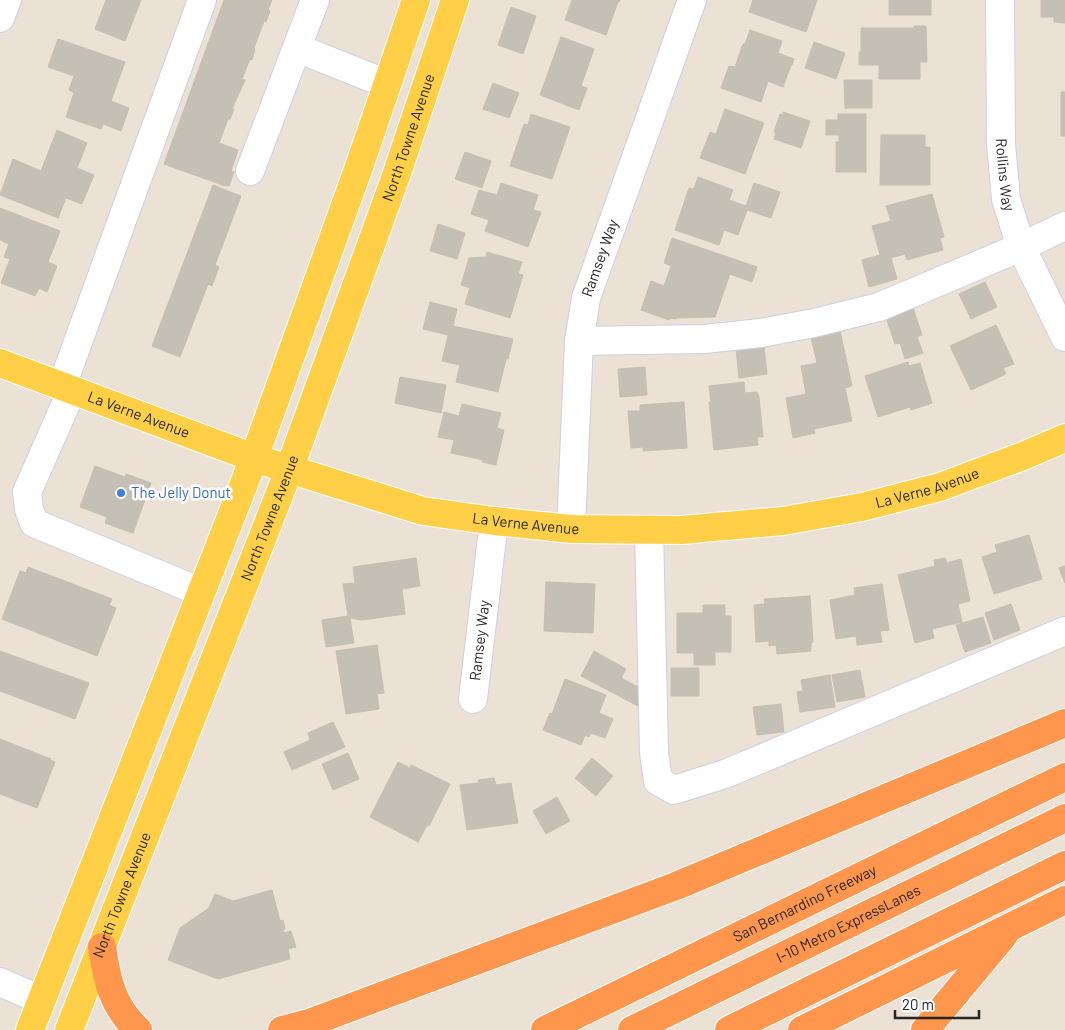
<svg xmlns="http://www.w3.org/2000/svg" width="1065" height="1030" font-family="Barlow,sans-serif">
  <style>
    .building { fill: #c5c0b5; stroke: #c6beb0 }
    .lines { fill: none; stroke-linecap: round; stroke-linejoin: round }
    .minor-casing { stroke: #cbd0e2; stroke-width: 30 }
    .major-casing { stroke: #fff; stroke-width: 30 }
    .highway-casing { stroke: #fff; stroke-width: 30 }
    .minor { stroke: #fff; stroke-width: 28 }
    .major { stroke: #ffd047; stroke-width: 28 }
    .highway { stroke: #ff964d; stroke-width: 28 }
    .shop-dot { fill: #3f7fe0; stroke: #fff; stroke-width: 2 }
    .labels { text-anchor: middle; stroke-width: 5; stroke-linejoin: round; paint-order: stroke }
    .street-label { font-size: 15px; fill: #262626; stroke: #fff }
    .shop-label { font-size: 15px; fill: #366cbe; stroke: #fff; text-anchor: start }
  </style>
  <rect width="100%" height="100%" fill="#ebe1d5"/>
  <path class="building" d="M106,0H141L125,41L95,29Z
    M224,0H272L268,10L270,11L266,22L264,21L254,48L255,49L252,60L250,59L242,79L245,80L232,109H234L230,119H228L219,143L238,150L231,171L234,172L229,186L225,185V186L164,164Z
    M572,0H620L619,2H618L606,35L565,20Z
    M753,0H817L806,32L749,12Z
    M889,0H931V15H889Z
    M1041,0H1065V23L1054,22V17H1041Z
    M511,7L536,16L523,54L498,45Z
    M914,26H926L927,62H920V79H879V65H859V52H861V28H914Z
    M750,30L782,41L778,53L794,59L792,65H791L783,87L768,81L761,102L721,88L729,66L735,67L743,44H745Z
    M561,37L594,49L581,86L587,88L579,110L540,95Z
    M58,39L125,62L111,101L129,108L121,131L103,124L101,129L66,117L74,93L69,90L74,76L48,67Z
    M814,42L845,53L836,79L805,68Z
    M844,80H872V108H845Z
    M493,83L519,93L509,118L483,109Z
    M1061,92H1065V136H1061Z
    M725,109L764,123L745,174L700,158L710,132L716,134Z
    M783,112L810,121L801,148L774,139L776,132H774L780,114L783,115Z
    M531,114L570,127L552,179L510,166L524,124L528,125Z
    M838,114H866V172H836V142H839V135H826V120H838Z
    M57,130L87,143L77,168L94,175L82,204L66,198L58,218L0,195L13,159L41,171Z
    M881,135H925V147H930V185H880Z
    M465,152L491,161L482,188L455,179Z
    M698,177L733,190L729,200L746,206L754,183L780,192L771,218L747,210L738,235L724,230L719,245L675,230L689,188L694,189Z
    M501,183L538,195L533,210L541,212L528,247L485,231L489,220L471,214L479,190L497,195Z
    M213,185L241,196L215,265L219,267L212,286L208,284L180,357L152,346Z
    M932,194L944,237L940,238L943,250L907,260L905,254L891,258L897,279L869,287L862,260L880,255L872,226L891,221L886,206Z
    M0,208L60,231L48,262L57,266L47,292L39,288L35,296L1,283L10,259L4,257L9,244L0,240Z
    M438,224L465,233L457,259L430,251Z
    M672,238L757,267L752,282L730,274L715,317L676,318V319L671,318L669,320L641,310L651,281L664,286L671,266L664,263Z
    M487,252L522,262L518,274L523,275L510,318L465,304L470,288L461,285L469,258L486,257Z
    M985,282L997,307L971,319L959,294Z
    M430,302L457,309L453,326L513,339L508,359H506L498,392L456,382L460,365L442,361L448,335L423,329Z
    M913,308L922,335L917,337L923,353L905,359L900,343L895,344L886,317Z
    M996,325L1014,364L1003,368L1006,374L971,390L950,346Z
    M840,331L852,386L845,388L852,421L814,429L815,433L793,438L786,398L806,394L801,366L817,363L811,337Z
    M764,346L767,374L739,378L736,349Z
    M908,362L909,366L920,363L932,403L911,410L910,407L878,417L865,376Z
    M645,367L647,395L620,397L618,369Z
    M400,377L446,385L441,413L395,403Z
    M744,382L745,393L757,392L759,397L763,437H757L758,445L714,450L709,402H711L709,386Z
    M684,402L687,448L643,451V447L631,448L628,411H640V405Z
    M462,404L501,413L497,428L504,430L496,465L482,462L483,460L451,453L454,440L438,437L444,412L459,416Z
    M95,466L125,477L126,474L151,483L133,533L105,523L107,517L80,507Z
    M1029,535L1042,579L994,594L982,557L997,552L995,545Z
    M416,558L420,586L402,589L405,614L362,620L350,618L354,643L326,647L322,620L348,616L343,584L355,583L353,567Z
    M945,558L947,563L961,559L970,601L958,604L962,622L932,629L934,638L915,643L898,575L935,566L934,560Z
    M1065,566V583L1059,568Z
    M28,567L112,599L109,605L116,608L97,656L2,619L20,571L26,573Z
    M546,582L595,584L593,633L544,631Z
    M882,584L889,630L880,631L882,642L857,645L856,636L836,639L830,600L855,595L854,588Z
    M810,596L813,642H811V651L777,654L776,645L769,646V641L756,642L754,605L765,604L764,599Z
    M1011,604L1020,630L994,640L985,613Z
    M703,605H725V616H731V652H715V665H694V653H677V613H703Z
    M983,617L991,643L965,652L956,625Z
    M377,645L384,693L377,694L379,709L346,714L336,651Z
    M0,651L89,683L75,719L0,691Z
    M594,651L626,669L621,678L638,687V706L581,676Z
    M671,668H699V696H671Z
    M860,670L865,697L837,702L832,675Z
    M830,675L835,707L800,712L797,692L803,691L801,680Z
    M565,679L606,695L599,713L613,719L605,738L591,733L589,737L585,735L581,745L543,730L550,713L552,714Z
    M781,704L784,732L757,735L753,707Z
    M333,722L345,747L292,770L284,752L310,740L308,733Z
    M0,739L51,759L50,760L55,762L37,808L0,794Z
    M348,753L359,779L333,790L322,764Z
    M592,758L613,776L596,796L575,778Z
    M398,762L410,768L411,765L450,784L429,826L427,825L418,842L370,817Z
    M494,778L496,785L511,783L518,823L467,830L460,785L479,783L478,780Z
    M557,797L570,821L546,834L533,811Z
    M272,890L280,921L283,920L285,929H283L284,933L291,931L296,947L288,949L290,959L218,979L168,960L180,928L209,908L215,894L233,901Z"/>
  <g class="lines">
    <defs>
      <g id="minor">
        <path id="s1" d="M1000,0L1001,144L1006,199L1021,247L1065,337"/>
        <path d="M0,18L7,0"/>
        <path d="M297,48L387,84"/>
        <path d="M250,171L315,0"/>
        <path d="M579,341L704,339L761,333L814,323L879,307L1021,247L1065,226"/>
        <path d="M62,386L202,0"/>
        <path d="M72,390L27,492L29,509L34,523L201,592"/>
        <path id="s2" d="M571,529L579,341L586,298L692,0"/>
        <path d="M649,530L654,752L658,781L674,790L725,774L1065,631"/>
        <path id="s3" d="M473,699L494,521"/>
        <path d="M0,982L41,1000"/>
      </g>
      <g id="major">
        <path id="s4" d="M0,363L254,458L423,511L494,521L571,529L681,530L783,521L862,507L940,487L1023,456L1065,438"/>
        <path d="M30,1030L254,458L360,164L416,0"/>
        <path id="s5" d="M69,1030L289,470L396,176L455,0"/>
      </g>
      <g id="highway">
        <path d="M102,947C107,980 112,1006 138,1030"/>
        <path d="M282,1030L309,1023L676,886L1065,723"/>
        <path id="s6" d="M545,1030L1065,777"/>
        <path id="s7" d="M632,1030L1065,818"/>
        <path d="M729,1030L1065,865"/>
        <path d="M802,1030L1065,900"/>
        <path d="M925,1030L1004,935"/>
      </g>
    </defs>
    <use href="#minor" class="minor-casing"/>
    <use href="#major" class="major-casing"/>
    <use href="#highway" class="highway-casing"/>
    <use href="#minor" class="minor"/>
    <use href="#major" class="major"/>
    <use href="#highway" class="highway"/>
  </g>
  <circle class="shop-dot" cx="121" cy="493" r="5"/>
  <g class="labels">
    <g class="street-label">
      <text dy="5" stroke="none"><textPath href="#s5" startOffset="955">North Towne Avenue</textPath></text>
      <text dy="5" stroke="none"><textPath href="#s1" startOffset="175">Rollins Way</textPath></text>
      <text dy="5" stroke="none"><textPath href="#s2" startOffset="274">Ramsey Way</textPath></text>
      <text dy="5" stroke="none"><textPath href="#s4" startOffset="148">La Verne Avenue</textPath></text>
      <text dy="5" stroke="none"><textPath href="#s4" startOffset="958">La Verne Avenue</textPath></text>
      <text dy="5" stroke="none"><textPath href="#s5" startOffset="550">North Towne Avenue</textPath></text>
      <text dy="5" stroke="none"><textPath href="#s4" startOffset="552">La Verne Avenue</textPath></text>
      <text dy="5" stroke="none"><textPath href="#s3" startOffset="59">Ramsey Way</textPath></text>
      <text dy="5" stroke="none"><textPath href="#s5" startOffset="145">North Towne Avenue</textPath></text>
      <text dy="5" stroke="none"><textPath href="#s6" startOffset="289">San Bernardino Freeway</textPath></text>
      <text dy="5" stroke="none"><textPath href="#s7" startOffset="241">I-10 Metro ExpressLanes</textPath></text>
    </g>
    <g class="shop-label">
      <text x="131" y="498">The Jelly Donut</text>
    </g>
  </g>
  <path d="M895 1010v8h84v-8" fill="none" stroke="#262626" stroke-width="2.5"/>
  <text x="902" y="1010" font-size="15" fill="#262626" stroke="#ffffff" stroke-width="4" paint-order="stroke">20 m</text>
</svg>
